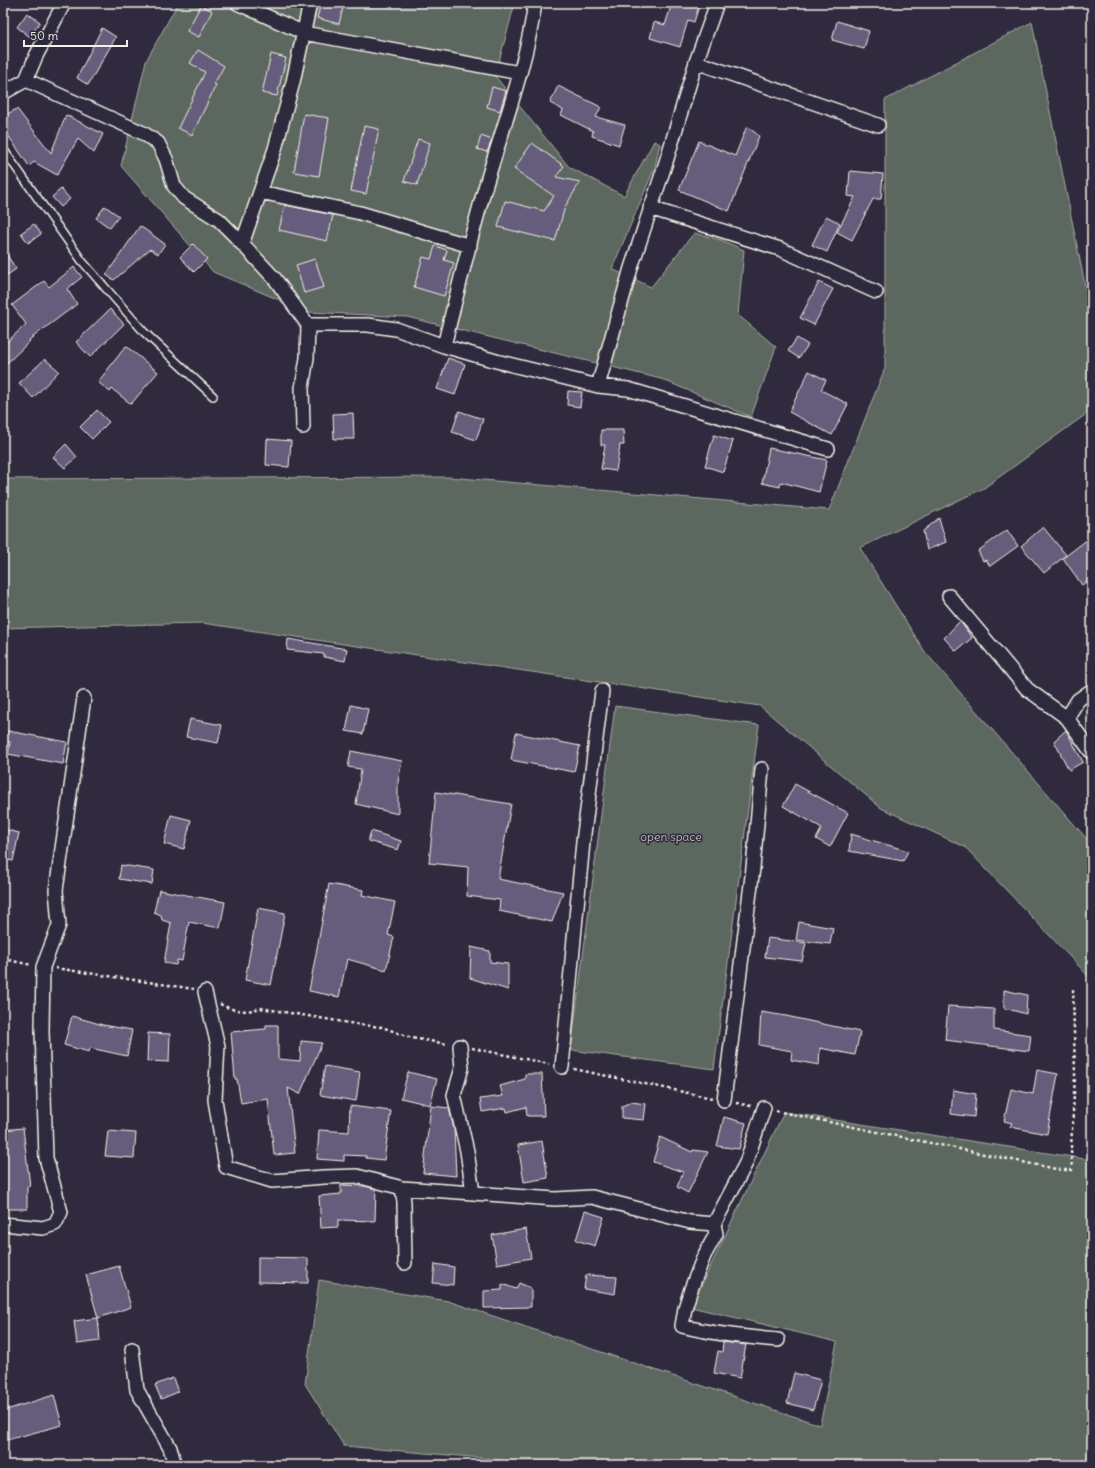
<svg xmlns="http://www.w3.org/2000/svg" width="1095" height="1468" font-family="Delius,sans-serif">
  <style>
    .green { fill: #5b685e; stroke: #a8aca3 }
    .building { fill: #665d7b; stroke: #f4f1e8 }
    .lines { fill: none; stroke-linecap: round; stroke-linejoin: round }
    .service-casing { stroke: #f4f1e8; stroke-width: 10 }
    .minor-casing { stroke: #f4f1e8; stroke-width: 16 }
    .path { stroke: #f4f1e8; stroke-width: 2.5; stroke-dasharray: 3 3; stroke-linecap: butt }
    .service { stroke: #2f2a3d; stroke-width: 7 }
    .minor { stroke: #2f2a3d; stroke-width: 13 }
    .labels { text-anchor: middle; stroke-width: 3; stroke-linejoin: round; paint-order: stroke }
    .park-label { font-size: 12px; fill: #b7bab1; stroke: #2f2a3d }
  </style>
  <rect width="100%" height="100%" fill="#2f2a3d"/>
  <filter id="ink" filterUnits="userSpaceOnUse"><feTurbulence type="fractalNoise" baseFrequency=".025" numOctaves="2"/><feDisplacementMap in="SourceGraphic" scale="8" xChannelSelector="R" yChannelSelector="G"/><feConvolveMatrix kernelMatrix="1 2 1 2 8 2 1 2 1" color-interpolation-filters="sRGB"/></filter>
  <g filter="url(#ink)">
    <path class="green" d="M178,3H515L495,76L569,167L624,196L654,141L660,144L655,167L612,269L651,287L694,233L721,240L744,250L738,315L776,347L751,417L661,379L407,317L308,312L213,272L121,166L146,61Z
      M1032,22L1092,320V410L984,488L860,548L925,652L1092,845V980L965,847L881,808L760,706L202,623L3,628V479L449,477L829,510L885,368V100Z
      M615,706L759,725L714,1069L571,1050Z
      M784,1112L1092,1160V1465H524L494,1459L344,1446L305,1384L319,1280L448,1301L820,1425L837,1342L691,1307Z"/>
    <path class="building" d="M321,3H344L339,24L317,18Z
      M672,3H700L694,22L688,20L680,47L650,38L654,22L665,25Z
      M201,5L212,11L199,37L187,31Z
      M27,13L40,22L30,37L17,27Z
      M837,21L869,31L864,49L832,40Z
      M102,28L116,37L88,85L77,78Z
      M198,50L224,66L214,84L216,85L192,135L178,128L205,72L190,63Z
      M271,54L286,58L277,96L262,93Z
      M558,86L601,107L596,117L625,125L619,145L592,136L593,131L561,115L563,110L550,103Z
      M492,87L506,91L500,111L487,107Z
      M17,109L51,153L66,115L103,134L94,153L78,139L57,175L34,162L29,166L3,128V116Z
      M304,114L329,118L319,176L294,172Z
      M364,126L379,129L366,194L351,191Z
      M747,126L759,136L729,211L679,190L699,141L735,156Z
      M481,136L492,140L487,152L477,149Z
      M418,139L430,143L417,185L404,181Z
      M532,143L564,166L556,177L580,182L565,207L555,241L498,227L505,201L544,211L554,196L514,169Z
      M850,171L883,174L881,199H873L852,240L837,232L855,197L848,196Z
      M61,189L70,199L61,207L52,197Z
      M285,205L333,215L327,241L279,230Z
      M105,206L119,216L110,228L96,218Z
      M826,216L840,223L827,252L812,245Z
      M34,224L41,234L28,243L21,233Z
      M140,226L165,244L158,254L150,249L114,280L106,275Z
      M193,244L207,259L194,272L180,257Z
      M435,246L447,250L444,260L454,263L444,296L414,287L423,257L431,259Z
      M3,249L16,269L3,278Z
      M315,259L324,287L304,293L296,265Z
      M74,267L82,277L67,289L77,304L29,340L30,341L3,367V346L26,324L12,305L44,281L49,287Z
      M819,282L833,289L814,325L800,318Z
      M110,309L124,324L90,357L76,342Z
      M797,338L808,345L799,358L788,351Z
      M126,346L158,372L131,404L112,389L110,392L98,382Z
      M448,358L465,364L455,395L437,389Z
      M45,359L59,371L33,398L19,383Z
      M809,371L826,380L821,390L848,404L832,435L789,412Z
      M568,391L582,392L580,407L567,405Z
      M97,410L109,422L92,439L80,427Z
      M459,411L483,419L476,440L452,432Z
      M353,413L354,439H334L333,414Z
      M601,430H623L624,445H620L616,471L601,469L605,445H601Z
      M714,435L733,441L723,472L705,466Z
      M267,439L291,441L289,467L266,465Z
      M66,444L77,457L65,468L53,457Z
      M769,448L827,460L819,492L781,482L780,487L762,483Z
      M939,518L946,542L927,550L923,531Z
      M1043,527L1066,555L1044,573L1021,546Z
      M1007,530L1018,546L990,566L986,560L983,561L978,551Z
      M1092,536V577L1082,585L1063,558Z
      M960,621L972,638L956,651L944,638Z
      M288,639L347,649L345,661L324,657V654L287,650Z
      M351,705L368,709L363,734L346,731Z
      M190,719L222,725L218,743L186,737Z
      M3,730L67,742L63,764L8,754L10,742H3Z
      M1066,730L1083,762L1069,770L1054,741Z
      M516,733L580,746L574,772L511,760Z
      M351,751L402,761L398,782V814L356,804L361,769L348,767Z
      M795,784L848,813L830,847L816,839L822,828L783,806Z
      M436,792L511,804L498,879L563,892L552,922L499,911L500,900L467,896L468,867L429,863Z
      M171,815L191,820L184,849L164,844Z
      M3,829L19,833L13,861L3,859Z
      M371,831L401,841L398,850L368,841Z
      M851,834L908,851L903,861L849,851Z
      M121,865L154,870L152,884L119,879Z
      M329,884L363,890L362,895L395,902L388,935L394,937L386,970L347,959L339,997L309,991Z
      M159,890L225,902L220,928L189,922L182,961L177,960L176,965L164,963L171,923L162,920L161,915L154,912Z
      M258,908L285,913L271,985L245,980Z
      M799,922L833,928L830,944L796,940Z
      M768,938L806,943L802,961L765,957Z
      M471,947L490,951V962L508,964V990L470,978Z
      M1004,990L1027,995L1026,1014L1004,1008Z
      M948,1006L994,1009V1030L1031,1035L1029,1051L945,1040Z
      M761,1012L786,1016L860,1032L855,1055L820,1048L819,1065L791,1060L792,1051L759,1045Z
      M72,1016L103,1025L132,1030L127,1056L90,1048L89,1052L64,1045Z
      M266,1025H278V1059L300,1061L301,1041L322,1043L300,1094L288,1088L295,1153L274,1155L268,1099L241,1103L237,1079H235L231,1032L266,1029Z
      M148,1033L170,1034L169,1062L147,1061Z
      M325,1066L360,1072L356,1101L320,1095Z
      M1037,1070L1058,1074L1047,1134L1010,1127L1012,1123L1004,1121L1011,1089L1033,1094Z
      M408,1072L437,1079L430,1105L401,1098Z
      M525,1074H542L544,1116H527L526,1107L507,1112L506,1108L482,1112L480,1099L503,1096L500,1086L525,1079Z
      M953,1090L976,1094L974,1117L951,1114Z
      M631,1102L646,1104L644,1120L622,1118V1106Z
      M350,1106L391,1111L384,1160L366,1158V1156L344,1155V1161L317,1159L319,1130L349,1132Z
      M431,1106L449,1108L454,1129L456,1176L423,1173Z
      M724,1117L746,1123L739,1149L717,1146Z
      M23,1128L30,1186L27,1187V1209H3V1130Z
      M108,1131L136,1133L134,1158L105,1156Z
      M660,1137L692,1152L693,1150L708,1152L688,1193L677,1187L683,1172L653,1162Z
      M542,1141L548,1178L524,1182L518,1145Z
      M341,1185L365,1186L376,1189L375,1221L338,1220V1227L321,1228L319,1196L341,1194Z
      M585,1211L604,1217L595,1246L576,1240Z
      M526,1229L531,1258L497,1264L492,1235Z
      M258,1257L308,1258V1283L258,1282Z
      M435,1264L454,1267L453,1285L433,1283Z
      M119,1266L131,1307L98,1318L86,1275Z
      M586,1275L617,1277L615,1294L584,1289Z
      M519,1283L531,1288V1307L484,1308V1291L502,1290V1284L516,1289Z
      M98,1318L100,1341L77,1344L74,1321Z
      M723,1342L746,1345L740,1378L714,1373L718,1351L722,1352Z
      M794,1373L821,1380L813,1410L787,1403Z
      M173,1378L178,1392L161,1399L155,1385Z
      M54,1395L62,1425L3,1441V1411Z"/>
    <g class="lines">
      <defs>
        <path id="service" d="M3,149L82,261L144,332L213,396"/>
        <path id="minor" d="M237,3L304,33L520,73
          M696,62L878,125
          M26,80L143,133L158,143L166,159L174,186L184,198L219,220L235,236L275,279L308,325L307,358L302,388L303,427
          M3,93L26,80L36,56L64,3
          M260,192L360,213L470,246
          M650,208L780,249L876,292
          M242,244L275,149L293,82L310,3
          M308,325H368L396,329L444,346L496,361L598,386L628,389L828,449
          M444,346C457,293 470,240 485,188C503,126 526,67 535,3
          M598,386L631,268L666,162L696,62L717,3
          M949,596L1027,689L1067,718
          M1092,690L1078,700L1067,718L1092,753
          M205,992L218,1046L215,1100L226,1167L272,1181L324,1177L357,1176L402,1188L473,1193L467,1151L454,1095L462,1068L460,1046
          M562,1067L583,842L602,691
          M724,1100L753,868L762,769
          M402,1188L404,1202L405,1263
          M473,1193L555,1199L592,1197L690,1222L714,1224L746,1163L764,1108
          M3,1224L43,1228L55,1224L61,1212L46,1158L42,1031L43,967L59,925L56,890L84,698
          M714,1224L716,1234L704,1256L691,1289L685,1308L682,1326C713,1334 746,1337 778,1340
          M132,1349L137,1390L170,1448L175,1465"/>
      </defs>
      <use href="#service" class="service-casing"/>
      <use href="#minor" class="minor-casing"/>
      <path class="path" d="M3,959L32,965
        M55,968L194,989
        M220,1004C234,1011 246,1013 260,1008L362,1025L382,1027L412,1038L447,1044
        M472,1048L549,1064
        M574,1069L712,1098
        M736,1103L751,1106
        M776,1111L1061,1170H1072L1071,1148L1075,1076L1073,987"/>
      <use href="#service" class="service"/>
      <use href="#minor" class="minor"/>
    </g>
  </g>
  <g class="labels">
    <g class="park-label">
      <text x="671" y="841">open space</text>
    </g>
  </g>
  <rect width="1095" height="1468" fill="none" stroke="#2f2a3d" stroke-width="16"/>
  <rect x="8" y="8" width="1079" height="1452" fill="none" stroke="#f4f1e8" stroke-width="1.5" filter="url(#ink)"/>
  <path d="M24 40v6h103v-6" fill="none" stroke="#f4f1e8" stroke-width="2"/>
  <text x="30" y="40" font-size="12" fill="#f4f1e8" stroke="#2f2a3d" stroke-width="3" paint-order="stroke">50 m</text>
</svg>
